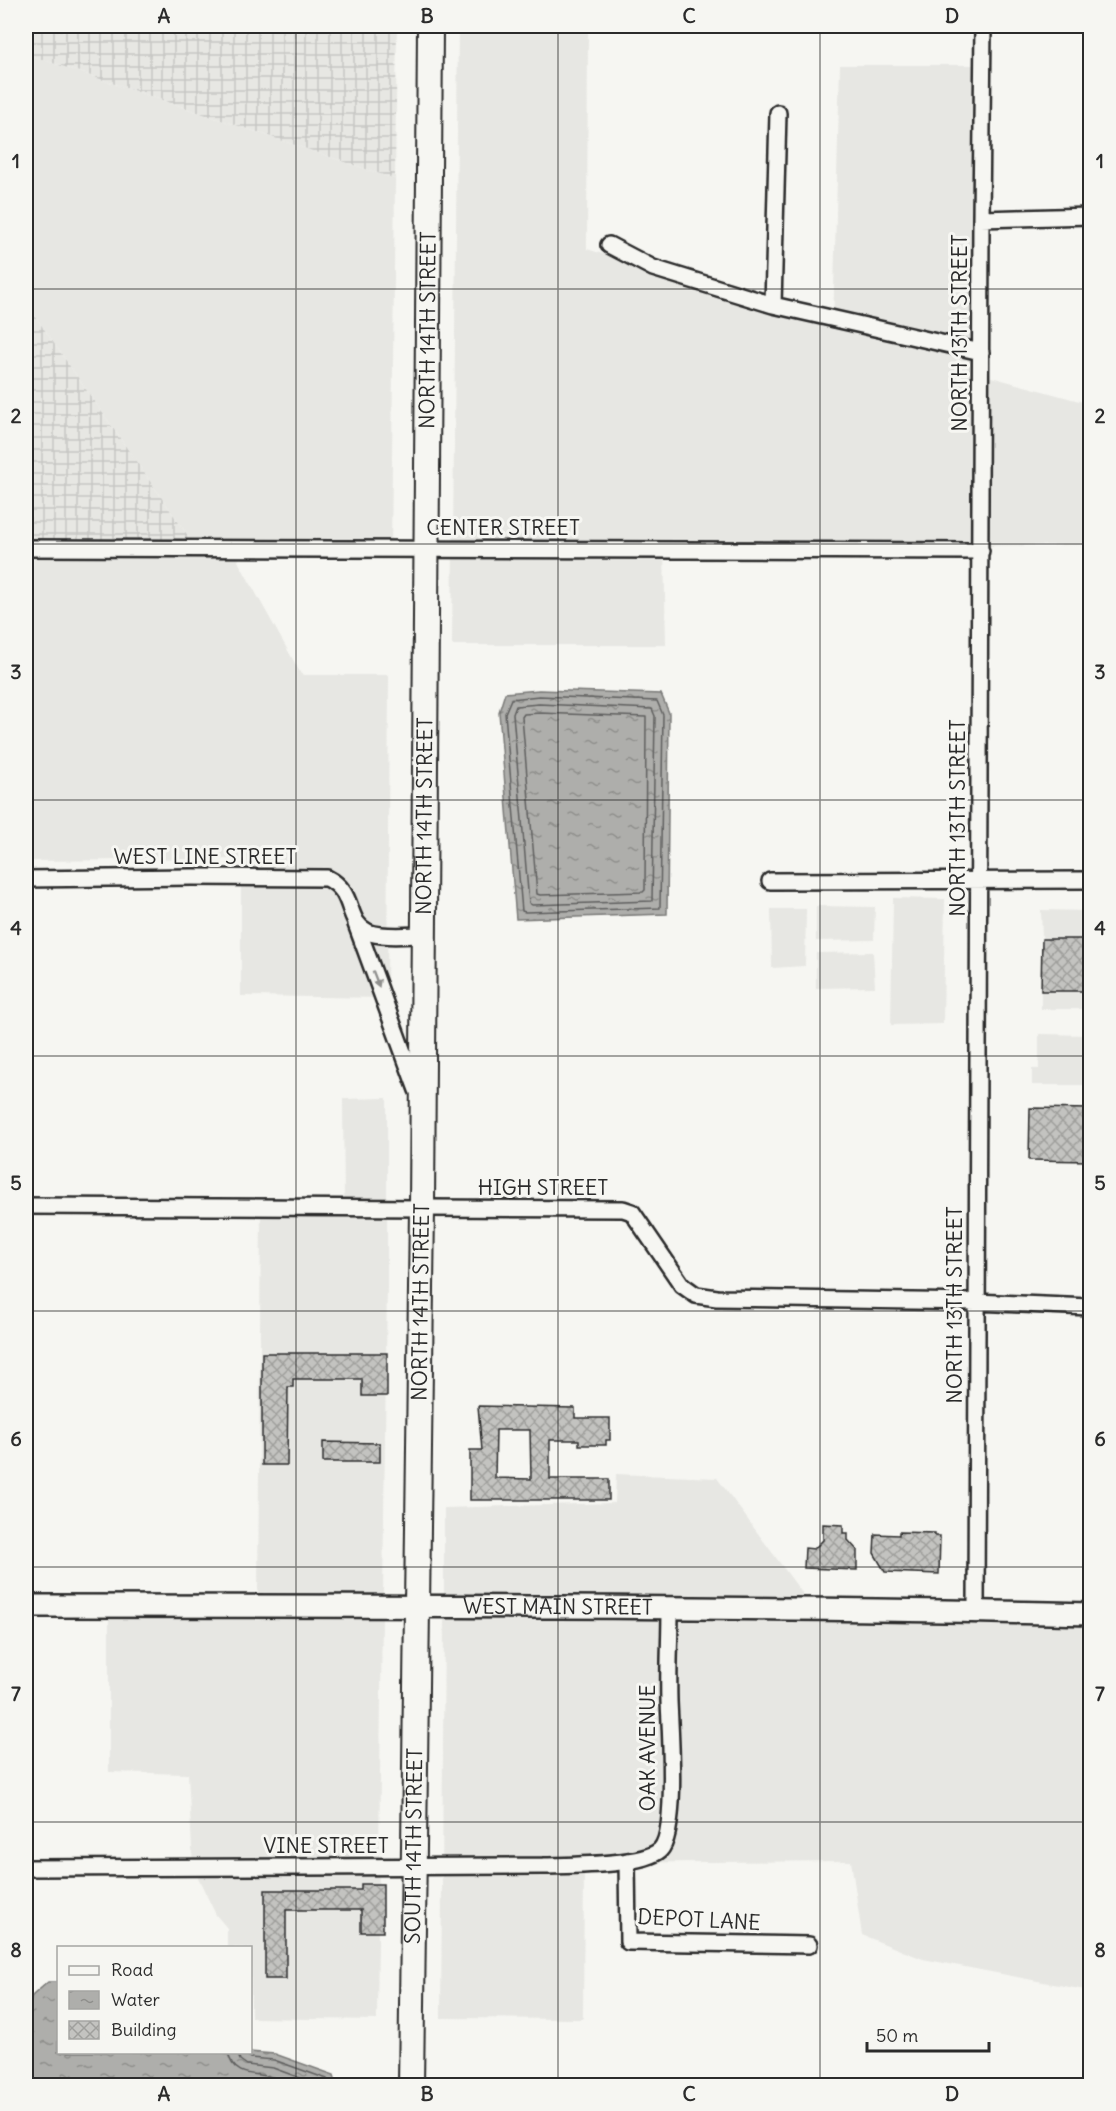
<svg xmlns="http://www.w3.org/2000/svg" width="1116" height="2111" font-family="Delius,sans-serif">
  <style>
    .built { fill: #e7e7e3 }
    .industrial { fill: url(#industrial-grid) }
    .water { fill: url(#water-ripples); stroke: #7a7a78; stroke-width: 1.5 }
    .lines { fill: none; stroke-linecap: round; stroke-linejoin: round }
    .shore { stroke: #5f5f5e; stroke-width: 1.5 }
    .building { fill: url(#building-cross-hatch); stroke: #2b2b2b; stroke-width: 1.5; fill-rule: evenodd }
    .minor-casing { stroke: #2b2b2b; stroke-width: 20 }
    .secondary-casing { stroke: #2b2b2b; stroke-width: 26 }
    .trunk-casing { stroke: #2b2b2b; stroke-width: 28 }
    .minor { stroke: #f6f6f2; stroke-width: 15 }
    .secondary { stroke: #f6f6f2; stroke-width: 21 }
    .trunk { stroke: #f6f6f2; stroke-width: 24 }
    .oneway { fill: #90908e }
    .grid { fill: none; stroke: #2b2b2b; stroke-width: 1.5; stroke-opacity: 0.55 }
    .labels { text-anchor: middle; stroke-width: 6; stroke-linejoin: round; paint-order: stroke }
    .street-label { font-size: 21px; fill: #2b2b2b; stroke: #f6f6f2 }
    .neatline { fill: none; stroke: #2b2b2b; stroke-width: 2 }
    .grid-label { font-size: 20px; text-anchor: middle; font-weight: bold; fill: #2b2b2b }
  </style>
  <defs>
    <pattern id="industrial-grid" width="8" height="8" patternUnits="userSpaceOnUse" patternTransform="scale(1.5)"><rect width="8" height="8" fill="#e7e7e3"/><path d="M0 4h8M4 0v8" fill="none" stroke="#c6c6c3"/></pattern>
    <pattern id="water-ripples" width="26" height="14" patternUnits="userSpaceOnUse" patternTransform="scale(1.5)"><rect width="26" height="14" fill="#aeaeab"/><path d="M2 4q2-2 4 0t4 0M15 11q2-2 4 0t4 0" fill="none" stroke="#8e8e8b"/></pattern>
    <pattern id="building-cross-hatch" width="8" height="8" patternUnits="userSpaceOnUse" patternTransform="scale(1.5)"><rect width="8" height="8" fill="#c3c3c0"/><path d="M0 0l8 8M0 8l8-8" fill="none" stroke="#9f9f9c"/></pattern>
  </defs>
  <rect width="100%" height="100%" fill="#f6f6f2"/>
  <filter id="ink" filterUnits="userSpaceOnUse"><feTurbulence type="fractalNoise" baseFrequency=".0167" numOctaves="2"/><feDisplacementMap in="SourceGraphic" scale="12" xChannelSelector="R" yChannelSelector="G"/><feConvolveMatrix kernelMatrix="1 2 1 2 8 2 1 2 1" color-interpolation-filters="sRGB"/></filter>
  <g filter="url(#ink)">
    <path class="built" d="M458,26H588L587,249L833,326L840,65H983L984,375L1090,404V545L664,549L666,645H452Z
      M26,54L395,179L391,556L241,555L238,561L301,674L305,675H389L387,998L241,996V859L26,861V551L200,553L26,303Z
      M893,898L945,899L943,1024L891,1025Z
      M816,906L875,907L874,940L816,941Z
      M771,909H806L805,966L772,968Z
      M1041,910L1090,911V940L1042,939Z
      M873,952L875,987L816,988V953Z
      M1041,991H1090V1009H1041Z
      M1039,1034L1090,1035V1085H1032V1069H1039Z
      M387,1098V1282L383,1596L258,1597L261,1207H344L343,1099Z
      M616,1474L717,1478L808,1601L444,1597V1508L615,1503Z
      M382,1615L377,2020L251,2018L250,1948L227,1947V1928L216,1915L193,1867L188,1774L109,1772V1616Z
      M444,1616L762,1620L896,1619L1090,1624V1991L923,1959L862,1935L851,1861L584,1863L583,2019L441,2018Z"/>
    <path class="industrial" d="M26,26H397L395,179L26,54Z
      M26,303L200,553L26,551Z"/>
    <path class="water" d="M539,690L661,694L669,713L667,914L516,919L499,712L505,693Z
      M48,1982H58V2052H249L275,2054L334,2075L337,2085H26V2022L32,1996Z"/>
    <g class="lines">
      <path class="shore" d="M539,696L657,701L663,715L660,908L525,912L522,911L505,713L511,699Z
        M539,704L652,709L655,716L652,901L532,905L529,903L513,714L516,706Z
        M540,713L646,717L645,890L643,892L540,895L537,894L522,717L524,714Z
        M228,2052C232,2075 250,2074 268,2076C277,2078 287,2082 295,2086
        M237,2052L240,2060L247,2065L273,2068L322,2086
        M245,2052L250,2058L274,2060L327,2079L330,2086"/>
    </g>
    <path class="building" d="M1042,939H1090V991H1041Z
      M1030,1108L1090,1109V1161L1029,1160Z
      M262,1353H387V1396H362V1379H293V1387H288L287,1465H262Z
      M478,1406L575,1408V1418H610V1440H606V1445H579V1440H550V1479H609V1500H470V1450H482ZM496,1430H530L531,1479L495,1478Z
      M323,1442L380,1443V1462H323Z
      M823,1524L843,1525V1533H848V1540L857,1550V1570L804,1568L805,1548L814,1549L823,1540Z
      M899,1532L935,1533V1536H940L939,1574L885,1572L874,1553L875,1534L899,1535Z
      M361,1884H383V1932H361V1910H286V1979H265V1890H361Z"/>
    <g class="lines">
      <defs>
        <path id="minor" d="M981,219L1090,216
          M609,245L653,268L773,305L981,352
          M773,305L778,113
          M26,548L981,551
          M26,879L192,877L327,878C357,893 344,921 368,932C381,938 410,935 424,935
          M770,881L1090,880
          M356,924L417,1090
          M26,1206L623,1209L632,1212L682,1285L696,1295L717,1298L976,1302L1090,1307
          M976,1612L981,219L983,26
          M627,1861L628,1942L809,1945
          M26,1868L543,1866C569,1865 642,1866 660,1850C678,1832 670,1728 669,1701C668,1670 670,1640 670,1609"/>
        <g id="secondary">
          <path id="s1" d="M26,1606C380,1606 736,1606 1090,1614"/>
        </g>
        <g id="trunk">
          <path id="s2" d="M411,2086L422,1208L430,26"/>
        </g>
      </defs>
      <use href="#minor" class="minor-casing"/>
      <use href="#secondary" class="secondary-casing"/>
      <use href="#trunk" class="trunk-casing"/>
      <use href="#minor" class="minor"/>
      <use href="#secondary" class="secondary"/>
      <use href="#trunk" class="trunk"/>
    </g>
    <defs><path id="oneway-solid" d="M-6-.8H1V-3.2L6.5 0L1 3.2V.8H-6Z" transform="scale(1.5)"/></defs>
    <use class="oneway" href="#oneway-solid" transform="translate(376 979) rotate(69)"/>
  </g>
  <path class="grid" d="M296,26V2086M558,26V2086M820,26V2086M26,289H1090M26,544H1090M26,800H1090M26,1056H1090M26,1311H1090M26,1567H1090M26,1822H1090"/>
  <g class="labels">
    <g class="street-label">
      <text dy="7" stroke="none"><textPath href="#s2" startOffset="1756">NORTH 14TH STREET</textPath></text>
      <text transform="translate(960 333) rotate(-90)" y="7">NORTH 13TH STREET</text>
      <text x="503" y="535">CENTER STREET</text>
      <text dy="7" stroke="none"><textPath href="#s2" startOffset="1270">NORTH 14TH STREET</textPath></text>
      <text transform="translate(958 818) rotate(-90)" y="7">NORTH 13TH STREET</text>
      <text x="205" y="864">WEST LINE STREET</text>
      <text x="543" y="1195">HIGH STREET</text>
      <text dy="7" stroke="none"><textPath href="#s2" startOffset="784">NORTH 14TH STREET</textPath></text>
      <text transform="translate(955 1305) rotate(-90)" y="7">NORTH 13TH STREET</text>
      <text dy="7" stroke="none"><textPath href="#s1" startOffset="532">WEST MAIN STREET</textPath></text>
      <text transform="translate(648 1748) rotate(-90)" y="7">OAK AVENUE</text>
      <text x="326" y="1853">VINE STREET</text>
      <text dy="7" stroke="none"><textPath href="#s2" startOffset="240">SOUTH 14TH STREET</textPath></text>
      <text transform="translate(699 1920) rotate(3)" y="7">DEPOT LANE</text>
    </g>
  </g>
  <rect width="1116" height="2111" fill="none" stroke="#f6f6f2" stroke-width="66"/>
  <rect x="57" y="1946" width="195" height="108" fill="#f6f6f2" stroke="#a5a5a2" stroke-width="1.5"/>
  <rect x="69" y="1966" width="30" height="9" fill="#f6f6f2" stroke="#a5a5a2" stroke-width="1.5"/>
  <text x="111" y="1976" font-size="18" fill="#2b2b2b">Road</text>
  <rect x="69" y="1991" width="30" height="18" fill="url(#water-ripples)" stroke="#a5a5a2" stroke-width="1.5"/>
  <text x="111" y="2006" font-size="18" fill="#2b2b2b">Water</text>
  <rect x="69" y="2021" width="30" height="18" fill="url(#building-cross-hatch)" stroke="#a5a5a2" stroke-width="1.5"/>
  <text x="111" y="2036" font-size="18" fill="#2b2b2b">Building</text>
  <path d="M867 2042v9h122v-9" fill="none" stroke="#2b2b2b" stroke-width="3"/>
  <text x="876" y="2042" font-size="18" fill="#2b2b2b" stroke="#f6f6f2" stroke-width="4.5" paint-order="stroke">50 m</text>
  <rect x="33" y="33" width="1050" height="2045" class="neatline"/>
  <g class="grid-label">
    <text x="164" y="23">A</text>
    <text x="427" y="23">B</text>
    <text x="689" y="23">C</text>
    <text x="952" y="23">D</text>
    <text x="16" y="168">1</text>
    <text x="1100" y="168">1</text>
    <text x="16" y="423">2</text>
    <text x="1100" y="423">2</text>
    <text x="16" y="679">3</text>
    <text x="1100" y="679">3</text>
    <text x="16" y="935">4</text>
    <text x="1100" y="935">4</text>
    <text x="16" y="1190">5</text>
    <text x="1100" y="1190">5</text>
    <text x="16" y="1446">6</text>
    <text x="1100" y="1446">6</text>
    <text x="16" y="1701">7</text>
    <text x="1100" y="1701">7</text>
    <text x="16" y="1957">8</text>
    <text x="1100" y="1957">8</text>
    <text x="164" y="2101">A</text>
    <text x="427" y="2101">B</text>
    <text x="689" y="2101">C</text>
    <text x="952" y="2101">D</text>
  </g>
</svg>
